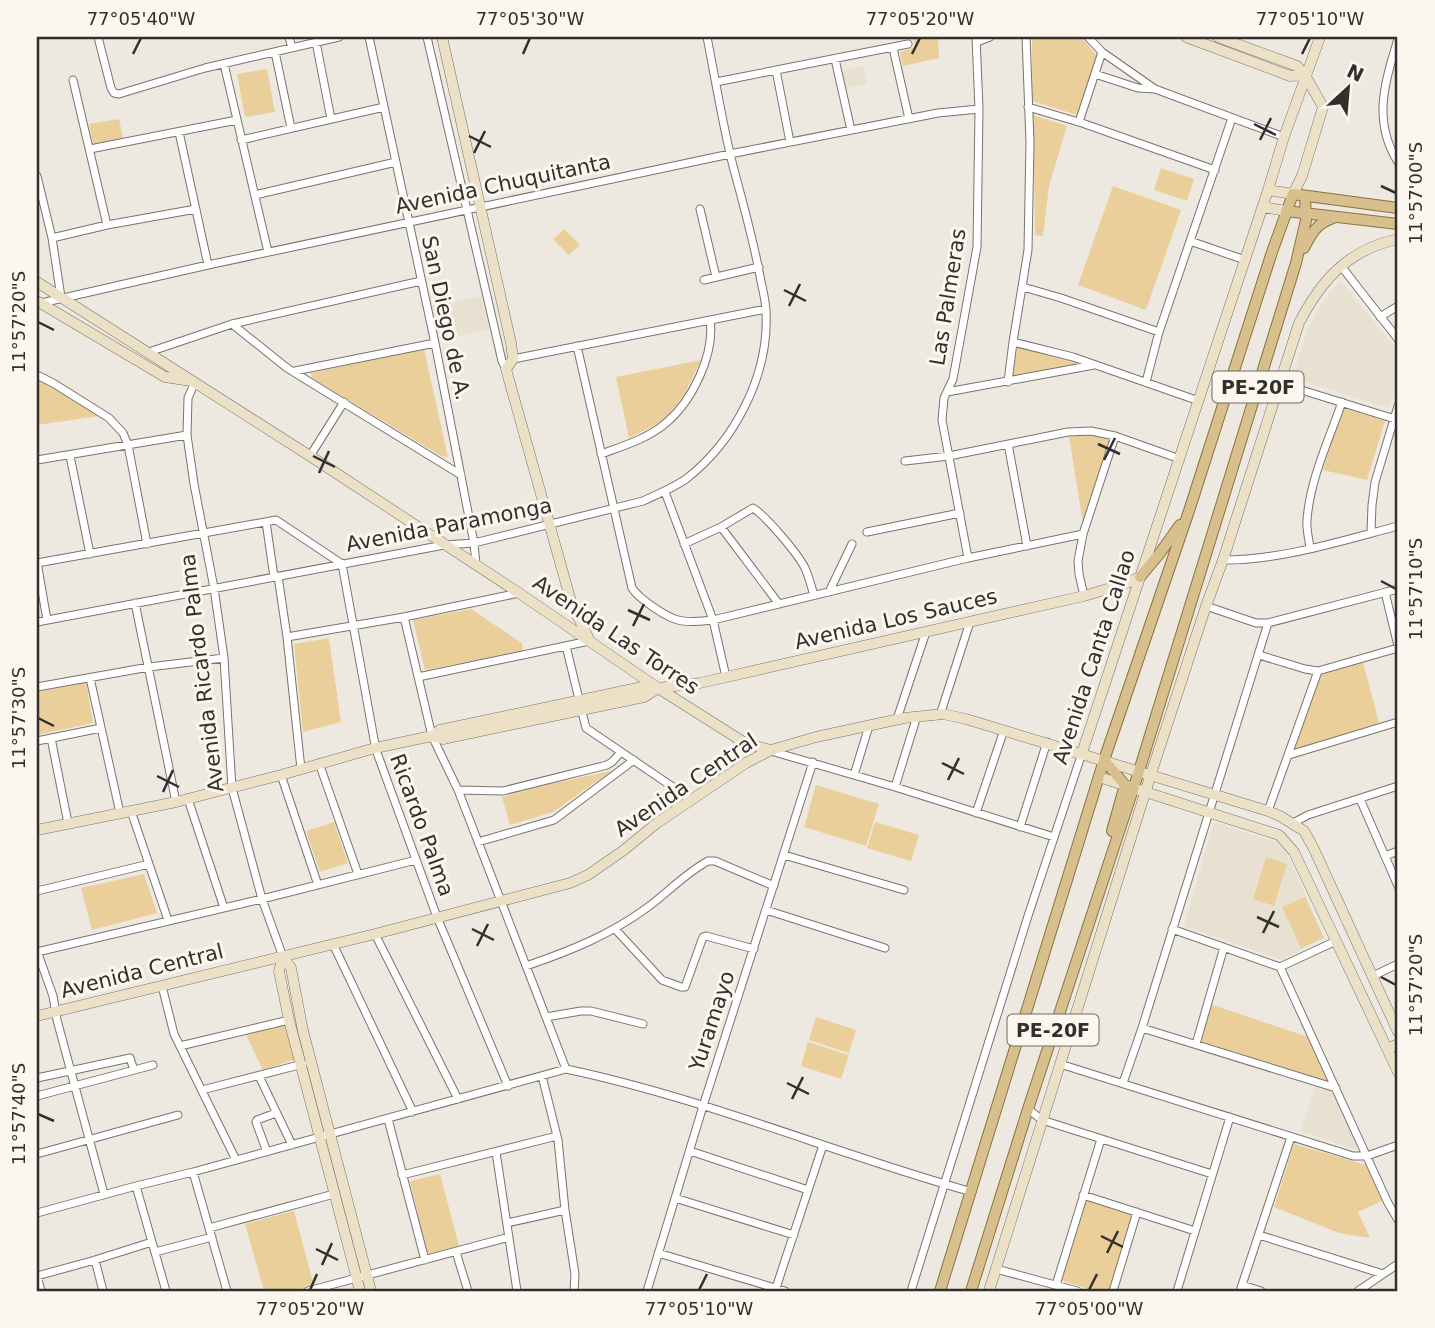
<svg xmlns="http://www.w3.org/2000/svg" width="1435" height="1328" font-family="'DejaVu Sans',sans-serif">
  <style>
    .built { fill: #e8e0d0 }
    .green { fill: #ebcf9a }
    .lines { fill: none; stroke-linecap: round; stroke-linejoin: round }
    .street-casing { stroke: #78746d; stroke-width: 9 }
    .secondary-casing { stroke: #78746d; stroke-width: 11 }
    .primary-casing { stroke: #8d723b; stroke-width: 12 }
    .street { stroke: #fff; stroke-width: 7 }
    .secondary { stroke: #ece0c7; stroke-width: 10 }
    .primary { stroke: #d8c08e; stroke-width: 10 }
    .ticks { fill: none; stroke: #32302d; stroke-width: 2.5 }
    .labels { text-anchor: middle; stroke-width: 6; stroke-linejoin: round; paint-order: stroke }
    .shield { fill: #fbf6ee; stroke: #6e6b67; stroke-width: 2 }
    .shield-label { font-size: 19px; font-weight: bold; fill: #32302d }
    .street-label { font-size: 21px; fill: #32302d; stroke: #fbf6ee }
    .neatline { fill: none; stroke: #32302d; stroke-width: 2.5 }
    .ticks-label { font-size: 18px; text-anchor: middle; fill: #32302d }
  </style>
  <rect width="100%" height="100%" fill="#ede9e1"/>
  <path class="built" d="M863,66L867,84L846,88L842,71Z
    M1341,281L1398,351V381L1389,408L1292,378L1307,332L1315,315L1330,292Z
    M449,296L451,303L481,296L489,329L440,340L431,300Z
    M1214,822L1275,842L1282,848L1290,860L1324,938L1282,960L1184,926Z
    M1316,1085L1333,1091L1358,1147L1353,1149L1301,1131Z"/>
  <path class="green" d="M913,37H938L939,58L903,66L900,52L915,47Z
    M1032,37H1081L1097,56L1077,115L1032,101Z
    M267,69L275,112L245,117L237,74Z
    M1033,115L1067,126L1049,186L1043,236L1035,235Z
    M119,119L123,138L93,144L89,124Z
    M1161,168L1194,179L1187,201L1154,190Z
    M1113,186L1181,210L1146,310L1078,285Z
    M564,229L580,245L569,255L553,239Z
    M1017,345L1085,364L1013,377Z
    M424,349L448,457L441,456L312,378L311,373Z
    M701,360L684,395L664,420L629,438L616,377Z
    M37,378L51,385L99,416L37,425Z
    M1343,408L1385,421L1367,480L1323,470Z
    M1090,434L1110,440L1083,523L1069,437Z
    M471,609L522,643L523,651L425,670L413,620Z
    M329,638L341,722L303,732L294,644Z
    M1363,662L1379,723L1295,749L1320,673Z
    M86,682L93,723L37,735V692Z
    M611,771L553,812L510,825L502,797L545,785Z
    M816,785L879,804L866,846L804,827Z
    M334,822L348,863L320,872L306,831Z
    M875,822L919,835L911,861L867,848Z
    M1266,857L1287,864L1274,906L1253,899Z
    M144,874L157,913L92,930L81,888Z
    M1305,897L1324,938L1301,948L1282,907Z
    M1210,1004L1308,1037L1329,1082L1199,1041Z
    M816,1017L856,1030L849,1053L809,1040Z
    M284,1024L296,1059L263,1070L245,1033Z
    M808,1042L849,1055L841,1079L801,1066Z
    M1294,1144L1366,1165L1382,1201L1358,1212L1370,1238L1339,1233L1274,1207Z
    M440,1174L459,1246L427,1254L410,1181Z
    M1087,1197L1135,1213L1111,1291H1094L1061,1280Z
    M294,1211L314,1286L292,1291H264L245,1224Z"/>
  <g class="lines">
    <defs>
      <path id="street" d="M98,37L111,88L114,93L119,94L205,68L339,37
        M289,37L292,48
        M369,37L435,343L474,543L476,565
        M427,37L502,361L506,369
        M1088,37L1102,52L1155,89L1284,137
        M1398,39C1385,82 1372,121 1398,162
        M316,42L331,119
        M977,42L990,37
        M893,48L909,119
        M275,52L291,128
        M835,59L851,130
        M224,64L268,252
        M776,70L790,142
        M1095,74L1138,88L1155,89
        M73,80L107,225
        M716,82L908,44
        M1028,107L1082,123L1215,170
        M1079,122L1102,52
        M179,132L208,265
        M241,140L384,107
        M90,149L237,120
        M37,176L52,238L61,297
        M255,195L396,162
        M700,209L716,277
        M52,238L107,225L196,209
        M1190,241L1245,260
        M1341,266L1398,339
        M704,280L759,267
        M1023,287L1061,298L1159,332
        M37,304L208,265L730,154L938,113L979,109
        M1380,317L1398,306
        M232,324L287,368L461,475
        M1013,342L1073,357L1199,401
        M577,346L632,588C639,599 666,617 678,620C689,623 702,621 713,620L968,558L1083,534
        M149,352L232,324L421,281
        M513,359L766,309
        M295,371L435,343
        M37,375L53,383L109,418L123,433L128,445L147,544
        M195,382L188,398L187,435L194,484L214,588L224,658L232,788L262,899L283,957
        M1008,382L1013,342L1028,250L1030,142L1026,37
        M1146,382L1159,332L1232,118
        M1279,383L1398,420
        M947,392L1094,365
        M1008,444L1027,546
        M601,454C623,446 647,439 666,423C692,401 715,355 710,320
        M70,456L90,554
        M310,456L344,402
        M37,460L187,435
        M905,461L949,456L1068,432L1091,431L1115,436L1180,459
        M665,492L713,620L726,677
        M266,522L274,577
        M721,527L779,604
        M867,532L960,513
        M1371,533L1372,505L1375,482L1398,406
        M684,544L721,527L753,508C766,516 798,554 805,568C809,577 811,586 814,595
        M1310,548C1309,539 1306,529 1307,520C1310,479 1329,440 1342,402
        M968,558L942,420L944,398L953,379L977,247L979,109L976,37
        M1223,560C1282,560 1341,541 1398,526
        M37,562L47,620
        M37,563L276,520L342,564L376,750L437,917L508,1086
        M278,576L287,637L301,769
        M829,592L852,544
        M1385,592L1398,646
        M1084,596L1079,574L1078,561L1083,534L1115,436
        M135,603L176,802
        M1206,606L1256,623H1268L1398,589
        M404,617L432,736L458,790L566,1069
        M37,622L444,545L474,543L643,501C658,494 673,488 686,479C735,441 769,375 766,313C766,300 762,288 760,276C753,238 742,200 732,162C722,121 715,78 707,37
        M287,637L404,617L519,593
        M566,646L586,728L692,800
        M1259,655L1305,669L1318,671L1398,648
        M418,677L589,641
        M90,678L120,813
        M37,687L149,667L224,658
        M940,715L970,622
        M897,719L926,632
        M51,738L68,823
        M37,741L101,728
        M771,751L895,787L1054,837
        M1289,755L1398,722
        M319,763L358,874
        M281,775L318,885
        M854,775L869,726
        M895,787L917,716
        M458,790L503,791L607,765L612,762L621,752
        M188,799L224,908
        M1360,799L1398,886
        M131,811L168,920
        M1268,811L1318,671
        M976,813L1004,730
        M1293,823L1308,815L1398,786
        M1020,827L1047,742
        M478,842L554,820L634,760
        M784,855L904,890
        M1385,856L1398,851
        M37,891L149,864
        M766,910L885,948
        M615,929L662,980L681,987H685L703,937L706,936L754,949
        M1172,929L1280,967
        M375,934L458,1099
        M333,944L413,1112
        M37,951L53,996L57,1020L104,1194
        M37,952L262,899L416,860
        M526,966C570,951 610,935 648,907C668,892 686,873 708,861H715L774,886
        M1280,967L1388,1203L1398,1220
        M1280,967L1336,941
        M1373,976L1398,964
        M162,986L174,1034L236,1160
        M546,1017L581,1011H591L643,1024
        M1142,1028L1336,1088
        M1196,1044L1224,947
        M180,1046L289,1020
        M1060,1064L1353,1156H1367L1398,1145
        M259,1076L292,1145
        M542,1076L558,1140L565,1210L575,1274L574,1291
        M37,1078L130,1058L134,1070
        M1123,1083L1142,1028L1268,623
        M202,1090L303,1064
        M37,1096L153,1065
        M1028,1109L1042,1120L1212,1174
        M388,1119L425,1260
        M690,1151L808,1190
        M267,1152L256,1122L257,1120L276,1113
        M496,1152L517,1291
        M37,1154L178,1115
        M193,1172L227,1291
        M402,1175L557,1136
        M136,1186L166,1291
        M1083,1195L1195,1231
        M675,1198L794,1235
        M37,1213L136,1186L193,1172L566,1069C704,1098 836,1154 972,1192
        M507,1223L565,1210
        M209,1228L334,1194
        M1259,1235L1383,1274
        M155,1252L212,1237
        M456,1252L468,1291
        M658,1253L785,1291
        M95,1260L103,1291
        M996,1269L1077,1291
        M37,1276L95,1260L152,1242
        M37,1276L41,1291
        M1056,1285L1101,1139
        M1242,1285L1261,1291
        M308,1291L509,1237
        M647,1291L703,1106L813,762
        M775,1291L823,1145
        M911,1291L1028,916L1082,753
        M1113,1291L1137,1212
        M1177,1291L1230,1117
        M1240,1291L1291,1137
        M1358,1291L1398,1264"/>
      <path id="secondary" d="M442,37L511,343L513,359L506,369L572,605L588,637
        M1186,37L1290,76L1305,75
        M1218,37L1297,66L1305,75L1323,107L1302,176L1293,194L1268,190
        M1263,207L1286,211
        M37,282L310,456L519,593L658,688L745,743L771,750
        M37,301L165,377L191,381
        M432,736L443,739L644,697L658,688
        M1082,753L1268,190L1284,137L1320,37
        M1099,777L1279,835L1294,852L1398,1072
        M37,830L176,802L281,775L375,748L432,736L440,730L642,687L658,688L700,683L1084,596L1127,583L1140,577
        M283,957L291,968L303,1031L371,1291
        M283,957L279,971L289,1020L360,1291
        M37,1016L375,934L570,883L588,875L624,850L657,823L746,763L771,750L816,737L904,718L943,714L966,719L1268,811L1280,816L1304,831L1313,847L1398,1032
        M1387,1049L1398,1044
        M989,1291L1151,774L1206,606L1223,560L1299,323C1322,279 1348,250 1398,239"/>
      <path id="primary" d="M1286,211L1398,224
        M1304,248C1311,234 1317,223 1333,218
        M1140,577L1160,553L1180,525
        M1104,760L1125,785L1112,831
        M940,1291L1104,760L1189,511L1272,252L1293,194L1398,208
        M971,1291L1028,1109L1139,771L1296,263L1306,220L1305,196"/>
    </defs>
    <use href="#street" class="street-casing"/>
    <use href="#secondary" class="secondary-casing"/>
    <use href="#primary" class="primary-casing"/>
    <use href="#street" class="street"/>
    <use href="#secondary" class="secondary"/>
    <use href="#primary" class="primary"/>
  </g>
  <path class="ticks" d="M133,54L141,38M523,54L530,38M912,54L920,38M1302,54L1310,38M1254,124L1276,135M469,136L491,147M1260,140L1271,118M474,153L485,131M1381,186L1396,193M784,290L806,301M789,306L800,284M38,322L54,330M1098,444L1120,454M313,456L335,467M1104,460L1115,438M319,473L329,451M1381,581L1396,589M628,610L650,620M633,626L644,604M38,718L54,726M942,763L964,774M157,776L179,787M948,780L959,758M163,792L173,770M1257,917L1279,927M472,929L494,940M1263,933L1274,911M477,946L488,924M1381,977L1396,985M787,1083L809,1094M792,1099L803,1077M38,1114L54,1121M1101,1236L1123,1247M316,1249L338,1260M1107,1253L1118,1231M322,1265L332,1243M310,1290L317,1274M699,1290L707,1274M1089,1290L1097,1274"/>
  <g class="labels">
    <g class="shield">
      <rect x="1212.5" y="371.5" width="91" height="31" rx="5"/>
      <rect x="1007.5" y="1014.5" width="91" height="31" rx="5"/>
    </g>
    <g class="shield-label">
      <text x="1258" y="394">PE-20F</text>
      <text x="1053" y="1037">PE-20F</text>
    </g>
    <g class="street-label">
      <text transform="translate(503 184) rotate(-12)" y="7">Avenida Chuquitanta</text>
      <text transform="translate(948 297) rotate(-81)" y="7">Las Palmeras</text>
      <text transform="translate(446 318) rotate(78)" y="7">San Diego de A.</text>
      <text transform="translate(449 525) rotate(-11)" y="7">Avenida Paramonga</text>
      <text transform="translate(896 619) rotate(-13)" y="7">Avenida Los Sauces</text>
      <text transform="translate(616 635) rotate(34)" y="7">Avenida Las Torres</text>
      <text transform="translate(1094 657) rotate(-72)" y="7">Avenida Canta Callao</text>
      <text transform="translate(202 673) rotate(-97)" y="7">Avenida Ricardo Palma</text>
      <text transform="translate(686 785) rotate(-34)" y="7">Avenida Central</text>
      <text transform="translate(422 825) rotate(70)" y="7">Ricardo Palma</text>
      <text transform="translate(142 971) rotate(-14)" y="7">Avenida Central</text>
      <text transform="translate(712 1021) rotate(-72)" y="7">Yuramayo</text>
    </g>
  </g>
  <rect width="1435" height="1328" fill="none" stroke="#fbf6ee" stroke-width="77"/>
  <g transform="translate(1348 88) rotate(26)" stroke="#fbf6ee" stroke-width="5" paint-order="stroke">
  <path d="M0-5L12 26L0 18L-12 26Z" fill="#32302d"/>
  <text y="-10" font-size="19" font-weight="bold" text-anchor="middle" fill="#32302d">N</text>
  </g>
  <rect x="38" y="38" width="1358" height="1252" class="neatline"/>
  <g class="ticks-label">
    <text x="141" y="25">77°05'40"W</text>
    <text x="530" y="25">77°05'30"W</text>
    <text x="920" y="25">77°05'20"W</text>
    <text x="1310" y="25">77°05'10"W</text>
    <text transform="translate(1416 193) rotate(-90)" y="6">11°57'00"S</text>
    <text transform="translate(19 322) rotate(-90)" y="6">11°57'20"S</text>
    <text transform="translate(1416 589) rotate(-90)" y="6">11°57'10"S</text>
    <text transform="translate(19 718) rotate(-90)" y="6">11°57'30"S</text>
    <text transform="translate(1416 985) rotate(-90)" y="6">11°57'20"S</text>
    <text transform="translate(19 1114) rotate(-90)" y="6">11°57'40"S</text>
    <text x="310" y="1315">77°05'20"W</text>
    <text x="699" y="1315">77°05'10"W</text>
    <text x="1089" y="1315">77°05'00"W</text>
  </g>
</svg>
